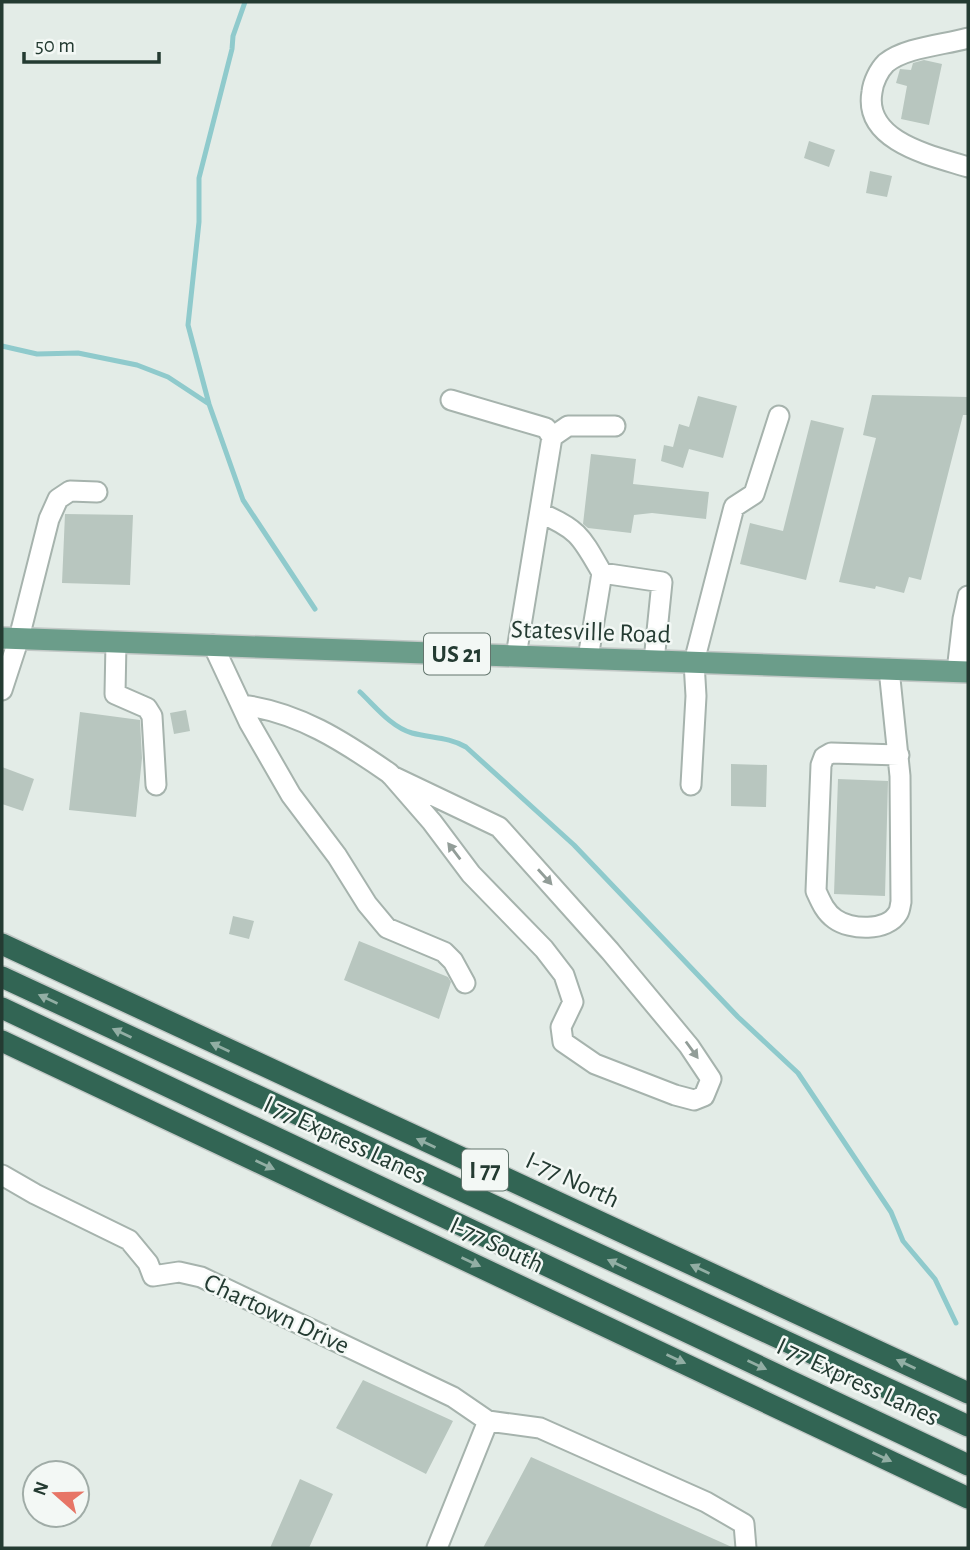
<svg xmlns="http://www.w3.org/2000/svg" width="970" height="1550" font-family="'Alegreya Sans',sans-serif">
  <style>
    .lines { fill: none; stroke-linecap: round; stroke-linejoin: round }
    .stream { stroke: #8fcacc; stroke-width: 5 }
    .building { fill: #b8c6bf }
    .minor-casing { stroke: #a6b3ad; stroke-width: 23 }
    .major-casing { stroke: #c2c8c6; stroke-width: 24 }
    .highway-casing { stroke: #c2c8c6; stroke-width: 24 }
    .minor { stroke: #fff; stroke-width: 19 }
    .major { stroke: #6b9d8a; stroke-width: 21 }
    .highway { stroke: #326554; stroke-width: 21 }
    .oneway { fill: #929d98 }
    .oneway2 { fill: #92aea4 }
    .labels { text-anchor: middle; stroke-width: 5; stroke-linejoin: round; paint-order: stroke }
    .shield { fill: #f3f8f5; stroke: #62746c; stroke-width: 2 }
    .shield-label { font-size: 24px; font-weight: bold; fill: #243b32 }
    .street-label { font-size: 26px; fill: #243b32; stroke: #f3f8f5 }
  </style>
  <rect width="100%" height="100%" fill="#e3ece7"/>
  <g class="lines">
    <path class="stream" d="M245,2L233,36L232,49L199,178V222L188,325L209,404L243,500L315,609
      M2,346L37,354L78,353L137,365L168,377L209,404
      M360,692C375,706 391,727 412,733C431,738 449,737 466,747L574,845L738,1017L798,1073L891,1212L903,1241L935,1279L956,1323"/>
  </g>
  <path class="building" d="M924,60L942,64L929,125L901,119L907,86L896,83L900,69L911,70L913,63Z
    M809,141L835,150L829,167L804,158Z
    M870,171L892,176L887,197L866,193Z
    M872,395L968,397V415H963L921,580L909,577L904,593L876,586L875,589L839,582L876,438L863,435Z
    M698,396L737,406L723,458L689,449L683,468L661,461L664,445L673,447L679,424L689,427Z
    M811,420L844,428L806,580L740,564L750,523L783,531Z
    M591,454L636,459L633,484L709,492L706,519L652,513L634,515L631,533L588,528L583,524Z
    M65,514L133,515L130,585L62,583Z
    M186,710L190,731L174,734L170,713Z
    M80,712L140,720L142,758L136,817L69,810Z
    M731,764L767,765L766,807L731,806Z
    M2,767L34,779L23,811L2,804Z
    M838,779L888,781L885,896L834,894Z
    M233,916L254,921L249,939L229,934Z
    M359,941L448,977L451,982L439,1019L344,980Z
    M363,1380L453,1421L426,1474L336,1428Z
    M531,1457L734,1548H483Z
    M300,1479L333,1494L309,1548H270Z"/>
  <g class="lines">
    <defs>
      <path id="minor" d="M968,38C944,45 906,47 886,63C879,70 873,82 872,92C863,142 933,156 968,167
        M451,400L546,428L552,437L516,656
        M552,437L568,426H615
        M540,513C579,529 582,538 602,573
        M116,642L115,694L147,708L152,716L156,785
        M213,645L249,722L291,795L337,856L367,904L387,928L444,952L453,961L465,983
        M588,658L602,573L662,582L654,661
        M889,669L900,776L901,902C900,906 900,910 898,913C887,932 850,930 835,919C825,912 821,902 816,891L821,765L824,757L831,753L899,755
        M957,671L963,619L968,596
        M2,690L19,638L49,519L58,499L70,491L97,492
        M242,705C298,712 343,741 389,773L392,776L432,822L471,874L544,949L564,975L573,1002L561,1027L563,1042L595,1064L675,1095L694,1100L704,1096L711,1079L689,1046L610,951L499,827L392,776
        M691,785L696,696L694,662L734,507L754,494L779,416
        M2,1175L35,1194L129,1240L148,1263L153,1276L179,1272L201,1277L453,1397L488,1421L540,1428L706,1502L744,1524L746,1548
        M437,1548L488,1421"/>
      <path id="major" d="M2,638L968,672"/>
      <path id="highway" d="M2,944L968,1393
        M2,977L968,1426
        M2,1008L968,1465
        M2,1041L968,1498"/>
    </defs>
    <use href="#minor" class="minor-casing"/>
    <use href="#major" class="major-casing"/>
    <use href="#highway" class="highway-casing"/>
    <use href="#minor" class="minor"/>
    <use href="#major" class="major"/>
    <use href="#highway" class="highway"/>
  </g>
  <defs><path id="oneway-solid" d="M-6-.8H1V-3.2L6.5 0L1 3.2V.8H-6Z" transform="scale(1.75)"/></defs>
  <g class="oneway">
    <use href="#oneway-solid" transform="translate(454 851) rotate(-127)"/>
    <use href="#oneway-solid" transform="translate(545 877) rotate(48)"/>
    <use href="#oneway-solid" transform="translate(692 1050) rotate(54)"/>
  </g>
  <g class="oneway2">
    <use href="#oneway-solid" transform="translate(48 999) rotate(-155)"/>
    <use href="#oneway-solid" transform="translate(122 1033) rotate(-155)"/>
    <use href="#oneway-solid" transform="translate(220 1047) rotate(-155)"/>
    <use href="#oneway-solid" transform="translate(426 1143) rotate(-155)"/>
    <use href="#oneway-solid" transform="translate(265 1165) rotate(25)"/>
    <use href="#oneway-solid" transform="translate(471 1262) rotate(25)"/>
    <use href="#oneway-solid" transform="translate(617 1264) rotate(-155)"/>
    <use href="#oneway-solid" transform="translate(700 1269) rotate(-155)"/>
    <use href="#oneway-solid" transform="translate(676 1359) rotate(25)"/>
    <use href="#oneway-solid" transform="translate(906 1364) rotate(-155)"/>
    <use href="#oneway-solid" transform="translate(757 1365) rotate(25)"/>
    <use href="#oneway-solid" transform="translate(882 1457) rotate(25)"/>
  </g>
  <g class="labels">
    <g class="shield">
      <rect x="424" y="633.5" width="66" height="41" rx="5"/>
      <rect x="462" y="1149.5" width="46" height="41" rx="5"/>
    </g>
    <g class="shield-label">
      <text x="457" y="662">US 21</text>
      <text x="485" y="1178">I 77</text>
    </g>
    <g class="street-label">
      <text transform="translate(591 631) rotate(2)" y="9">Statesville Road</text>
      <text transform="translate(345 1139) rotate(25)" y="9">I 77 Express Lanes</text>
      <text transform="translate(573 1179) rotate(25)" y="9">I-77 North</text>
      <text transform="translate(497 1244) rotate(25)" y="9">I-77 South</text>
      <text transform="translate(277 1313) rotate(25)" y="9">Chartown Drive</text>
      <text transform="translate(858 1381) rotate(25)" y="9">I 77 Express Lanes</text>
    </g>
  </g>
  <rect width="970" height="1550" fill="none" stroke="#243b32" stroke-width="7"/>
  <g transform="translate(56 1494) rotate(290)"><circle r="33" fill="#f3f8f5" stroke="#a0aca7" stroke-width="2"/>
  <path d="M0-5L12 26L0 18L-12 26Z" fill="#e77566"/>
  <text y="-10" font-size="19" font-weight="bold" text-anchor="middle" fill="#243b32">N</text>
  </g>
  <path d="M24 52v10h135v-10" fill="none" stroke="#243b32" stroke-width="3.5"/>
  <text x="35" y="52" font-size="21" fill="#243b32" stroke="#f3f8f5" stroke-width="5" paint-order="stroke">50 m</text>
</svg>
